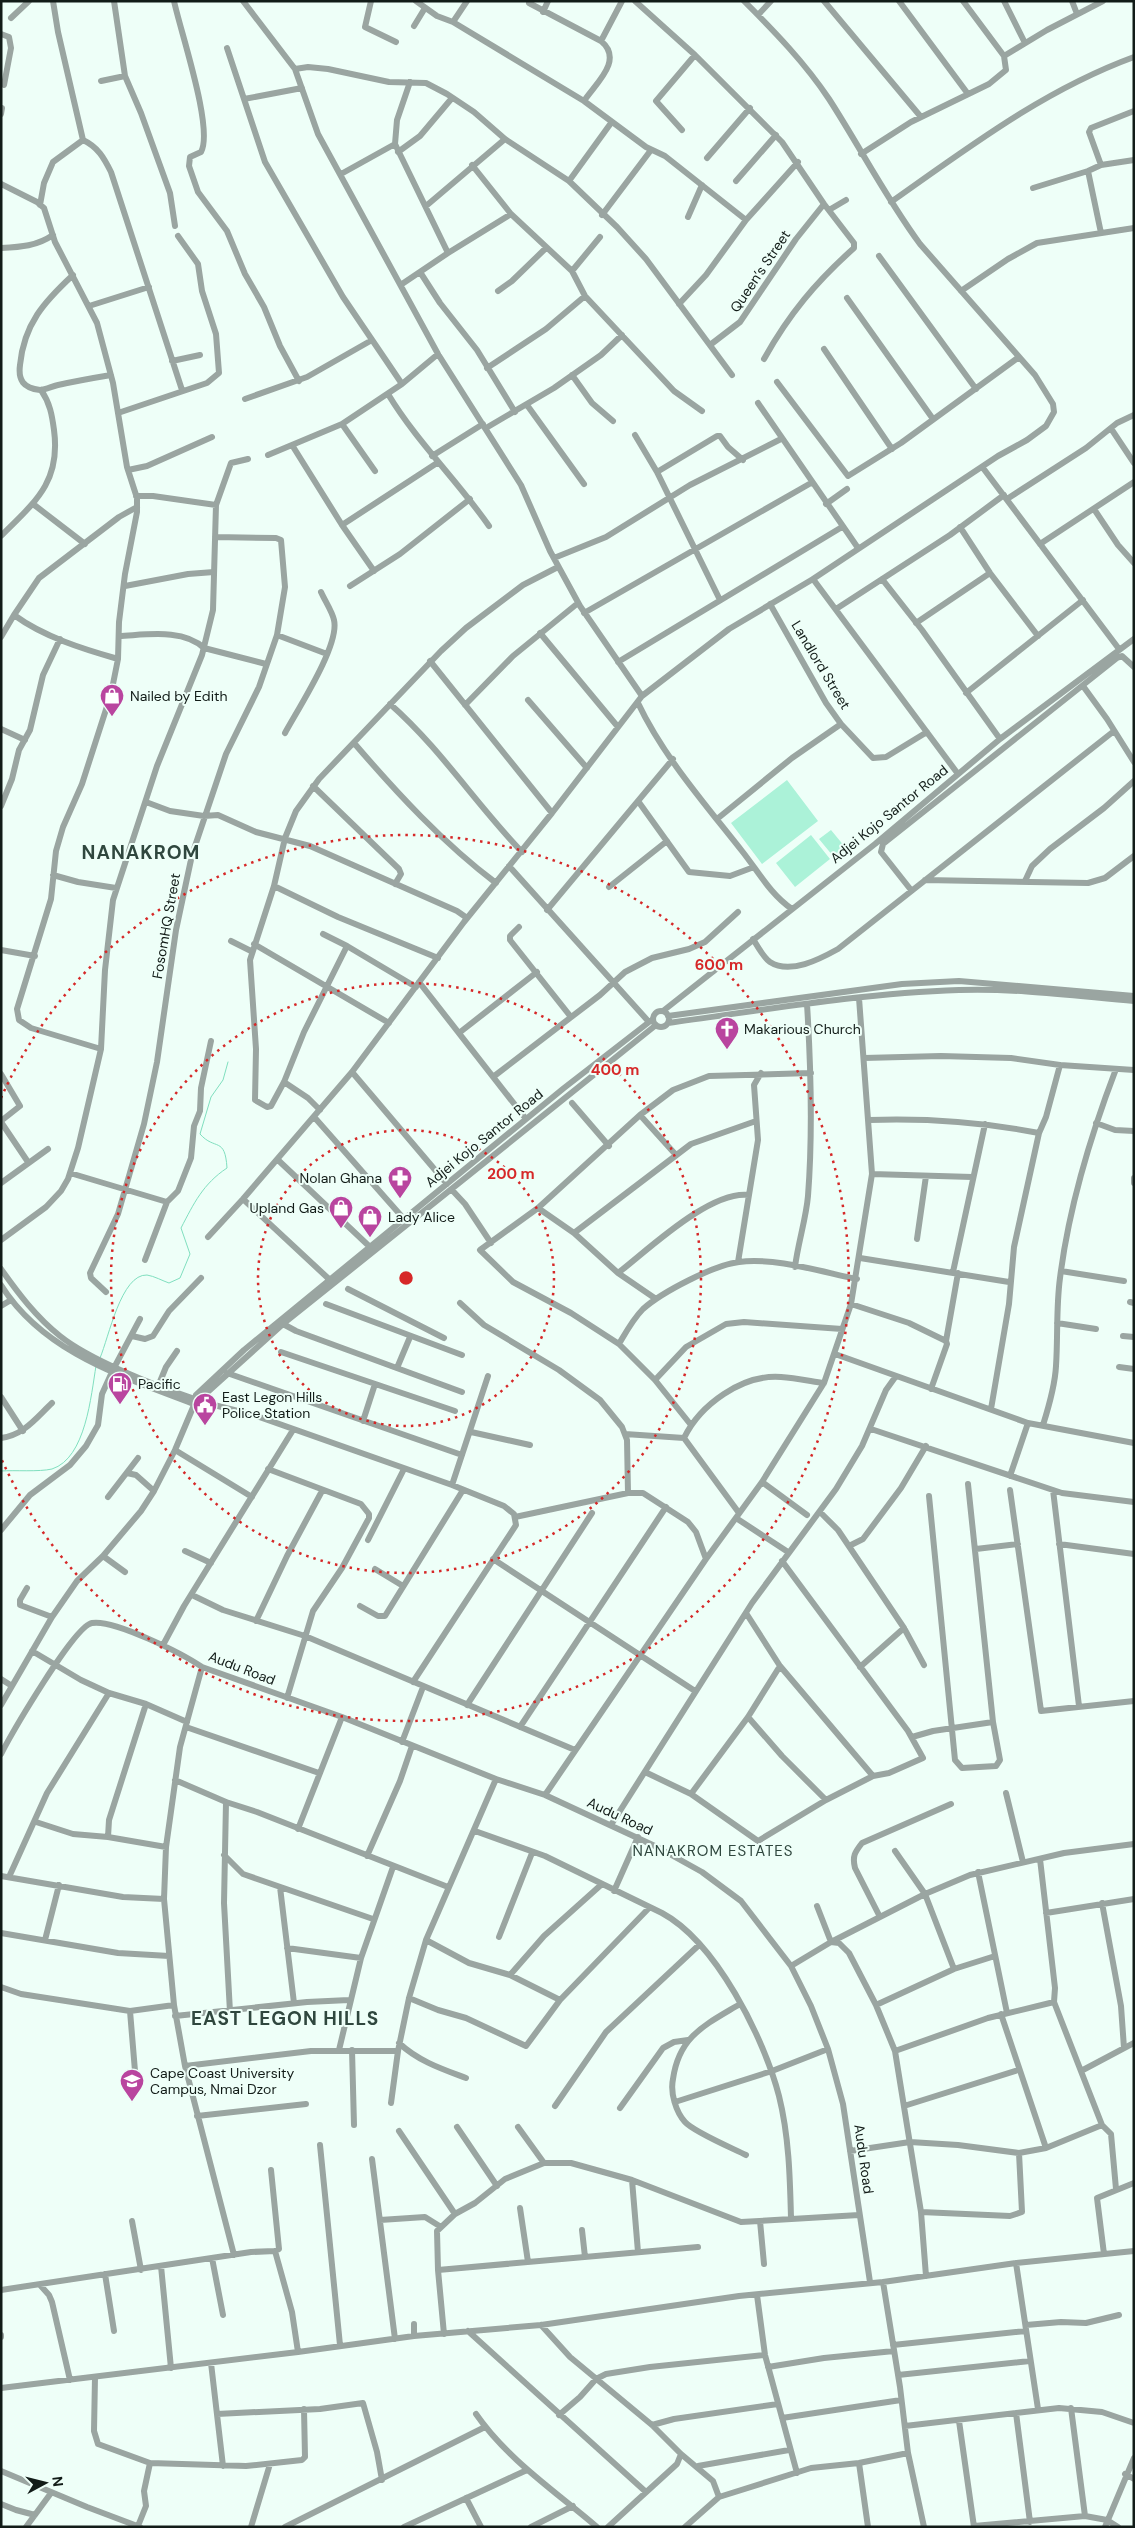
<svg xmlns="http://www.w3.org/2000/svg" width="1135" height="2528" font-family="'DM Sans',sans-serif">
  <style>
    .green { fill: #abf2d8 }
    .lines { fill: none; stroke-linecap: round; stroke-linejoin: round }
    .stream { stroke: #80dfbf; stroke-width: 1 }
    .minor { stroke: #9aa5a1; stroke-width: 6 }
    .ring { fill: none; stroke: #d62828; stroke-width: 2.5; stroke-dasharray: 2.5 5 }
    .labels { text-anchor: middle; stroke-width: 4; stroke-linejoin: round; paint-order: stroke }
    .street-label { font-size: 14px; fill: #121c18; stroke: #eefff8 }
    .poi-label { font-size: 14px; fill: #121c18; stroke: #eefff8; text-anchor: start }
    .neighbourhood-label { font-size: 15px; letter-spacing: 1px; fill: #2f473e; stroke: #eefff8 }
    .district-label { font-size: 19px; font-weight: bold; letter-spacing: 1px; fill: #2f473e; stroke: #eefff8 }
    .centre { fill: #d62828; stroke: #eefff8; stroke-width: 2.5 }
    .ring-label { font-size: 15px; text-anchor: middle; font-weight: bold; fill: #d62828; stroke: #eefff8; stroke-width: 4; stroke-linejoin: round; paint-order: stroke }
  </style>
  <rect width="100%" height="100%" fill="#eefff8"/>
  <path class="green" d="M787,780L818,821L762,864L731,823Z
    M831,830L845,847L833,856L819,839Z
    M811,835L830,859L795,887L776,863Z"/>
  <g class="lines">
    <path class="stream" d="M100,1358C109,1337 121,1274 147,1275C154,1276 163,1281 169,1283L180,1278L190,1254L181,1228C194,1203 203,1184 227,1168C225,1136 215,1151 200,1134L211,1097L223,1080L228,1062
      M1,1471C15,1470 39,1472 52,1469C86,1458 91,1395 96,1366"/>
    <path class="minor" d="M53,1L58,32L83,140
      M114,1L125,76L141,113L170,193L175,226
      M174,1C180,30 214,129 201,152L190,157L189,166L198,192L227,231L245,274L264,307L280,346L299,381
      M243,1L295,69L318,134L438,354L521,485L550,551L580,606L642,696
      M371,1L365,27L396,42
      M416,1L437,16L453,22L584,101L646,147L665,156L746,220
      M635,1L695,55L782,142L824,204L854,243V248C816,282 789,314 764,359
      M824,1L921,117
      M899,1L968,94
      M1004,1L1025,43
      M1072,1L1077,14
      M529,3L601,41C624,60 596,83 584,101
      M543,12L548,1
      M758,15L771,1
      M11,18L29,1
      M453,22L467,1
      M414,26L425,8
      M1,34L9,37L11,48L4,85
      M601,41L622,1
      M227,48L265,162L343,297L402,384
      M1004,56L1047,30L1103,1
      M295,69L308,67L328,69L389,82L426,83L447,94L474,112L505,139L569,181L617,227L646,259L732,375
      M101,81L125,76
      M244,99L302,88
      M1,114L2,108
      M682,130L656,101L695,55
      M83,140C98,147 104,158 111,172L182,390
      M395,144L397,120L410,82
      M398,152L420,136L452,98
      M861,154L911,122L989,84L1006,70L1004,56L963,1
      M707,158L750,108
      M472,165L511,214L572,271L585,296L674,391L702,411
      M1101,165L1089,132L1091,128L1134,111
      M1088,171L1101,233
      M341,174L395,144L448,253L402,284
      M569,181L611,123
      M736,181L776,135
      M1,184L37,202L44,208L55,242L97,323L113,383L127,467L137,498V512L125,574L119,622L118,659L111,694L82,784L63,827L56,851L51,899L17,1009L19,1020L31,1028L101,1049
      M1033,188L1088,171L1101,165L1134,160
      M891,202C969,147 1044,90 1134,57
      M40,205L44,183L53,162L83,140
      M426,206L505,139
      M829,210L846,200
      M602,215L651,150
      M688,217L702,185
      M1,248C21,247 37,246 53,235
      M448,253L511,214
      M879,256L976,389
      M572,271L600,237
      M420,272L440,303L477,350L515,412
      M73,275C44,302 24,324 20,365C18,380 23,388 40,390C45,390 53,386 58,385C76,381 93,378 111,375
      M498,291L512,281L546,248
      M961,291L1008,259L1037,243L1134,228
      M847,298L933,419
      M679,304L706,275L746,220L798,162
      M89,306L149,287
      M710,345L740,322L796,239L824,204
      M824,349L892,449
      M172,361L200,355
      M487,368L546,329L585,296
      M572,375L592,403L613,421
      M777,382L848,476L901,443L1019,357
      M388,394C417,442 457,480 489,526
      M245,399L307,377L372,340
      M758,403L858,548
      M527,405L584,484
      M118,413L207,383L219,373L216,334L202,291L198,264L178,236
      M342,424L375,471
      M486,428L554,388L601,355L622,335
      M1112,430L1134,463
      M635,435L657,472L720,600
      M292,445L342,525L374,571
      M268,455L342,424L402,384L438,354
      M432,456L483,424
      M983,468L1119,649
      M128,470L147,466L212,437
      M657,472L717,436H720L728,447L743,460
      M136,496H153L216,505
      M1007,499L1086,448L1117,423L1134,415
      M33,504L85,544
      M826,504L847,489
      M1094,509L1118,545L1134,563
      M342,525L437,463
      M960,527L990,573L1038,636
      M1,536C35,502 61,482 54,430C52,415 50,403 41,390
      M1040,544L1134,482
      M554,558L606,537L690,485L781,439
      M813,579L958,774
      M882,579L922,630L1000,739
      M125,586L188,574L214,572
      M350,586L400,554L470,499
      M770,604L826,703L841,724L873,758L886,757L927,732
      M836,609L950,535L1004,495
      M584,613L811,483
      M916,623L990,573
      M540,633L618,727
      M277,635L327,654
      M119,636C145,635 183,628 204,648L266,664
      M1,637L14,615
      M118,659C83,649 44,637 14,615L39,578L119,517L137,507
      M430,661L552,813
      M618,662L842,527
      M1083,686L1107,719L1134,762
      M966,693L1083,600
      M528,700L587,768
      M638,703C663,756 705,804 742,851C758,871 770,894 792,909
      M390,704C440,748 476,804 522,852
      M465,705L513,656L578,603
      M1,729L25,740
      M285,733C298,709 340,645 334,620C332,611 325,601 321,592
      M354,743C397,793 443,843 496,883
      M313,786L399,869L401,874L395,884
      M638,801L689,872L730,876L754,867
      M146,802L170,811L204,816L218,815L256,832L310,846L457,911L467,918
      M1,806L12,779L19,750L30,730L43,675L60,639
      M717,819L792,758L841,724
      M509,866L649,1022
      M53,875L78,882L116,888
      M925,880L1088,883L1105,878L1134,856
      M1025,881L1032,866L1050,849L1104,808L1134,781
      M274,886L338,917L438,958
      M609,887L667,841
      M911,890L881,852L883,844L1117,658L1122,656L1134,667
      M547,910L673,759
      M519,927L510,936V940L571,1017
      M323,934L347,946
      M753,939C758,947 763,957 770,962C790,975 820,959 838,949L1114,731
      M231,941L251,951
      M254,944L389,1023
      M1,950L35,956
      M419,982L526,1119
      M416,987L347,946L304,1032L284,1082L271,1106L267,1107L255,1100L256,1049L250,960L274,886L285,838L296,811L319,779L441,651L466,628L523,585L558,567
      M663,1011L875,844L1000,739L1134,639
      M653 1019a8 8 0 1 1 16 0a8 8 0 1 1-16 0Z
      M668,1016L902,984L959,981L1134,996
      M668,1023C764,1010 862,993 959,990C1017,988 1076,996 1134,1001
      M459,1033L537,972
      M864,1058L941,1056L1011,1058L1060,1065L1134,1070
      M352,1072L447,1184
      M1,1074L20,1106L1,1121
      M493,1077L600,995L625,972L652,958L689,949L705,942L738,912
      M284,1082L308,1098L320,1110
      M572,1103L609,1146
      M640,1115L676,1155
      M315,1118L404,1219
      M869,1120C926,1118 982,1122 1039,1133
      M1,1122L28,1162
      M1096,1123L1115,1130L1134,1131
      M278,1160L370,1247
      M70,1173L167,1202
      M872,1174L972,1177
      M1134,1178V1183
      M1,1183L48,1149
      M452,1190L465,1204L491,1243
      M243,1199L330,1280
      M538,1208L574,1233L618,1273L656,1299
      M574,1233L691,1144L756,1121
      M208,1237L243,1199L352,1072L464,922L552,813L642,696L729,629L813,579L998,456L1027,440L1046,426L1054,412L1053,404L1035,375L920,244C886,198 860,147 829,99C805,63 775,32 744,1
      M917,1239L926,1176
      M1,1240L46,1207L61,1191L68,1179L78,1148L101,1049L105,970L113,900L157,766L202,655L213,610L216,505L231,463L248,459
      M860,1258L1009,1282
      M145,1260L167,1202L178,1191L191,1158L194,1126L200,1111L201,1088L211,1041
      M738,1262L758,1140L754,1085L761,1073
      M795,1267C798,1243 806,1219 808,1196C813,1132 811,1068 807,1004
      M1,1269C18,1293 36,1317 60,1336C90,1360 154,1385 192,1398
      M1061,1271L1124,1281
      M953,1272L985,1124
      M618,1273C648,1250 710,1190 749,1195
      M1,1285C43,1352 121,1376 191,1403
      M348,1289L444,1338
      M106,1292L91,1278L90,1273L118,1214L144,1124L157,1062L176,930L192,855L226,754L259,687L277,635L285,587L281,540L276,538L215,537
      M1130,1302L1134,1303
      M460,1303L484,1325L559,1370L600,1400L622,1427L627,1440L628,1493
      M326,1304L462,1355
      M851,1304L909,1323L946,1341L947,1344L931,1389
      M1,1306L11,1300
      M1057,1323L1096,1329
      M283,1324L296,1331L462,1392
      M132,1336L145,1339L153,1336L169,1311L201,1278
      M1123,1336L1134,1337
      M946,1341L958,1273
      M619,1344C626,1332 633,1319 643,1309C662,1292 714,1265 739,1262C774,1257 822,1272 857,1279
      M281,1352L455,1411
      M835,1354L1028,1423L1134,1443
      M115,1366L140,1319
      M1119,1367L1134,1369
      M397,1368L410,1337
      M227,1373L462,1455
      M655,1380L686,1347L726,1324L744,1322L842,1329
      M159,1384L166,1367L177,1351
      M196,1395L244,1350L564,1088L653,1019
      M1,1397L23,1431
      M201,1398L283,1324L656,1025
      M202,1402L254,1415L452,1485L504,1506L514,1514L516,1525L413,1682
      M991,1409L1009,1304L1014,1247L1039,1133L1046,1117L1060,1065
      M363,1421L375,1384
      M691,1425L655,1380L619,1344L571,1313L513,1282L480,1250L538,1208L640,1115L673,1090L709,1076L811,1073
      M1043,1425C1049,1406 1055,1386 1056,1366C1058,1336 1056,1307 1060,1278C1069,1206 1090,1137 1116,1069
      M871,1429L1062,1493L1134,1502
      M471,1432L530,1445
      M625,1434L684,1438L739,1513
      M1,1438C24,1435 36,1418 52,1403
      M684,1438C700,1405 742,1374 781,1377C795,1378 810,1381 824,1383
      M175,1450L252,1497
      M268,1469L361,1504L369,1514V1518L342,1568L313,1611L287,1698
      M127,1473L136,1475L154,1491
      M1010,1476L1028,1423
      M762,1482L807,1515
      M452,1485L488,1376
      M1010,1490L1041,1711L1134,1701
      M1053,1490L1079,1706
      M929,1496L955,1760L962,1768L996,1766L1000,1760L993,1722L968,1484
      M108,1497L138,1458
      M820,1512L838,1530L904,1628L924,1665
      M515,1517L628,1493H643L688,1522L696,1532L706,1559
      M736,1518L788,1552
      M1,1530L30,1495L70,1465L86,1446L98,1425L102,1394L112,1372
      M368,1540L404,1469
      M1059,1544L1134,1554
      M849,1546L863,1539L901,1488L926,1446
      M976,1549L1018,1544
      M185,1551L211,1563
      M103,1556L125,1572
      M493,1559L695,1691
      M375,1569L403,1586
      M27,1588L20,1600V1605L52,1617
      M192,1595L223,1610L305,1636L575,1750
      M360,1606L378,1616H385L463,1490
      M746,1613L780,1666L873,1776
      M256,1621L287,1556L322,1491
      M163,1645L184,1606L293,1430
      M32,1651L81,1680L109,1693L146,1704L187,1722
      M202,1667L180,1747L166,1847L164,1899L174,2005L185,2066L234,2255
      M860,1667L904,1628
      M1,1679L12,1686
      M1,1705L52,1617L77,1581L103,1556L141,1511L154,1491L175,1450L194,1405
      M467,1705L592,1513
      M748,1717L782,1756L826,1800
      M186,1727L319,1773
      M520,1727L666,1507
      M912,1737L933,1731L993,1722
      M402,1742L423,1687
      M1,1754C12,1733 74,1626 92,1623C114,1619 183,1654 202,1667L342,1717L496,1779L545,1795L657,1847L702,1872L741,1901L791,1966L811,2006L828,2049L843,2104L870,2282
      M645,1772L691,1794L758,1841L826,1800L873,1776L889,1773L923,1758L908,1731L782,1561
      M175,1780L226,1802L257,1812L448,1887
      M1006,1793L1023,1862
      M691,1794L748,1717L780,1666
      M545,1795L706,1559L762,1482L824,1383L851,1304L872,1174L859,998
      M226,1802L224,1903L230,2012
      M36,1822L73,1834L108,1837L166,1847
      M611,1825L752,1603L836,1489L862,1446L886,1390L896,1376
      M298,1829L342,1717
      M475,1831L545,1856L662,1913C716,1942 764,2038 779,2096C789,2136 790,2178 791,2218
      M108,1837L109,1820L146,1704
      M895,1851L925,1894L954,1969
      M224,1855L243,1874L373,1919
      M367,1856L400,1781L412,1746
      M1040,1859L1055,1988L1054,2002L1102,2125L1111,2134L1116,2189
      M978,1872L1007,2013
      M1,1876L123,1897L164,1899
      M9,1877L47,1793L109,1693
      M280,1887L294,2003
      M614,1891L638,1837
      M1102,1903L1121,2006L1124,2048
      M817,1906L831,1942L925,1894L970,1875L1064,1853L1134,1844
      M1046,1913L1134,1899
      M880,1917L855,1868C852,1856 855,1852 862,1843L951,1804
      M1,1933L118,1953L169,1956
      M499,1937L532,1853
      M45,1940L59,1885
      M426,1940L469,1963L510,1975L560,2000
      M287,1948L361,1958
      M791,1966L831,1942L839,1943L849,1953L876,2005L895,2051L921,2212L926,2276
      M510,1975L544,1936L602,1884
      M1,1987L21,1994L130,2011L174,2005
      M409,1998L438,2010L466,2018L526,2046L560,2000L649,1908
      M740,2004C705,2025 679,2036 673,2079C670,2093 676,2112 685,2122C694,2132 732,2148 746,2155
      M876,2005L954,1969L995,1956
      M130,2011L136,2083
      M1001,2014L1046,2148
      M175,2016L307,2002L349,2000
      M399,2043C418,2061 442,2069 466,2078
      M339,2050L361,1958L393,1867
      M352,2050L354,2125
      M895,2051L988,2018L1054,2002
      M185,2066L311,2051H398L409,1998L426,1940L496,1779
      M1081,2071L1134,2043
      M675,2102L772,2071L828,2049
      M391,2103L398,2051
      M555,2106L606,2032L699,1945
      M904,2106L1018,2070
      M620,2108L663,2048L674,2042L688,2040
      M197,2116L306,2104
      M457,2127L497,2186
      M518,2127L544,2163
      M399,2131L455,2214
      M320,2145L340,2345
      M850,2151L910,2142L958,2145L1019,2153L1046,2148L1102,2125
      M372,2159L395,2339
      M271,2170L279,2249L275,2251
      M632,2180L638,2252
      M520,2208L528,2262
      M921,2212L1010,2216L1022,2212L1019,2153
      M380,2220L425,2217L441,2227
      M132,2221L141,2270
      M760,2221L764,2264
      M582,2230L585,2257
      M275,2251L292,2312L298,2352
      M1104,2254L1097,2198L1134,2183
      M212,2258L223,2315
      M1016,2263L1038,2409
      M161,2266L171,2368
      M438,2270L698,2247
      M105,2274L114,2331
      M883,2282L900,2387L908,2453L924,2527
      M40,2285L49,2295L52,2302L70,2380
      M1,2290L251,2252L275,2251
      M757,2295L765,2355L797,2473
      M414,2324V2336
      M541,2325L570,2357L652,2425L681,2454L713,2481L719,2497
      M1026,2325L1061,2322L1086,2323L1119,2315
      M468,2331L646,2492
      M444,2334L438,2270L437,2231L455,2214L475,2203L505,2179L544,2163H571L632,2180L741,2222L859,2215
      M1,2335V2337
      M893,2345L1026,2331
      M211,2363L223,2466
      M768,2367L824,2358L894,2351
      M898,2375L1030,2361
      M95,2377L94,2431L98,2444L150,2463
      M1,2388L298,2352L414,2336L541,2325L739,2296L883,2282L1016,2263L1134,2251
      M1071,2408L1085,2516
      M1016,2413L1030,2522
      M217,2414L320,2409L363,2403L377,2452L382,2480
      M476,2414C508,2460 555,2491 597,2527
      M559,2415L580,2397L596,2379L606,2374L650,2367L765,2355
      M782,2418L901,2400
      M959,2421L974,2527
      M652,2425L674,2419L778,2404
      M905,2426L1059,2408L1102,2412L1134,2423
      M859,2463L868,2527
      M698,2466L789,2450
      M1,2471L87,2507L140,2527
      M1125,2474L1134,2479
      M466,2498L481,2527
      M1,2504L16,2510L35,2515
      M138,2526L146,2506L144,2491L150,2463L246,2466L302,2460L305,2457L304,2409
      M974,2526L1085,2516L1107,2520L1118,2527
      M26,2527L51,2493
      M251,2527L270,2464
      M285,2527L485,2427
      M404,2527L527,2470
      M531,2527L573,2506
      M608,2527L677,2464L681,2454
      M685,2527L719,2497L811,2468L859,2463L908,2453
      M1105,2527L1134,2458"/>
  </g>
  <g class="ring">
    <circle cx="406" cy="1278" r="148"/>
    <circle cx="406" cy="1278" r="295"/>
    <path d="M1 1098A443 443 0 1 1 1 1458"/>
  </g>
  <defs>
    <symbol id="shop-pin" viewBox="-11 -11 22 30"><path d="M0 17L-7.5 6A9.5 9.5 0 1 1 7.5 6Z" fill="#b9459f" stroke="#eefff8"/><path d="M-5-2.5h2.3a2.7 3.5 0 0 1 5.4 0H5L5.5 6h-11ZM-1.5-2.5h3a1.5 2.3 0 0 0-3 0Z" fill="#fff"/></symbol>
    <symbol id="church-pin" viewBox="-11 -11 22 30"><path d="M0 17L-7.5 6A9.5 9.5 0 1 1 7.5 6Z" fill="#b9459f" stroke="#eefff8"/><path d="M-1.2-6h2.4v3.5h3.3v2.4h-3.3V6h-2.4V-.1h-3.3v-2.4h3.3Z" fill="#fff"/></symbol>
    <symbol id="pharmacy-pin" viewBox="-11 -11 22 30"><path d="M0 17L-7.5 6A9.5 9.5 0 1 1 7.5 6Z" fill="#b9459f" stroke="#eefff8"/><path d="M-2-6h4v4h4v4h-4v4h-4v-4h-4v-4h4Z" fill="#fff"/></symbol>
    <symbol id="fuel-pin" viewBox="-11 -11 22 30"><path d="M0 17L-7.5 6A9.5 9.5 0 1 1 7.5 6Z" fill="#b9459f" stroke="#eefff8"/><path d="M-5.5-6h7V0h2V4h1.3V-2.5L3-4.5l.8-.8L6-3V5H2.5V1h-1V6h-7ZM-4.2-4.7v3.2H.2V-4.7Z" fill="#fff"/></symbol>
    <symbol id="civic-pin" viewBox="-11 -11 22 30"><path d="M0 17L-7.5 6A9.5 9.5 0 1 1 7.5 6Z" fill="#b9459f" stroke="#eefff8"/><path d="M-.6-6.5H3V-4.5H.6V-3L4-1V1h2V6H-6V1h2V-1L-.6-3ZM-1.2 2.5V6h2.4V2.5Z" fill="#fff"/></symbol>
    <symbol id="school-pin" viewBox="-11 -11 22 30"><path d="M0 17L-7.5 6A9.5 9.5 0 1 1 7.5 6Z" fill="#b9459f" stroke="#eefff8"/><path d="M0-5L7-2L0 1L-7-2ZM-4 1L0 2.5L4 1V4Q0 6-4 4Z" fill="#fff"/></symbol>
  </defs>
  <g fill-rule="evenodd">
    <use href="#shop-pin" x="98" y="682" width="28" height="38"/>
    <use href="#church-pin" x="713" y="1015" width="28" height="38"/>
    <use href="#pharmacy-pin" x="386" y="1164" width="28" height="38"/>
    <use href="#shop-pin" x="327" y="1194" width="28" height="38"/>
    <use href="#shop-pin" x="356" y="1203" width="28" height="38"/>
    <use href="#fuel-pin" x="106" y="1370" width="28" height="38"/>
    <use href="#civic-pin" x="191" y="1391" width="28" height="38"/>
    <use href="#school-pin" x="118" y="2067" width="28" height="38"/>
  </g>
  <g class="labels">
    <g class="street-label">
      <text transform="translate(760 271) rotate(-56)" y="5">Queen’s Street</text>
      <text transform="translate(821 665) rotate(59)" y="5">Landlord Street</text>
      <text transform="translate(889 814) rotate(-39)" y="5">Adjei Kojo Santor Road</text>
      <text transform="translate(166 926) rotate(-80)" y="5">FosomHQ Street</text>
      <text transform="translate(484 1138) rotate(-39)" y="5">Adjei Kojo Santor Road</text>
      <text transform="translate(242 1668) rotate(21)" y="5">Audu Road</text>
      <text transform="translate(620 1816) rotate(25)" y="5">Audu Road</text>
      <text transform="translate(864 2159) rotate(82)" y="5">Audu Road</text>
    </g>
    <g class="poi-label">
      <text x="130" y="701">Nailed by Edith</text>
      <text x="744" y="1034">Makarious Church</text>
      <text x="382" y="1183" text-anchor="end">Nolan Ghana</text>
      <text x="324" y="1213" text-anchor="end">Upland Gas</text>
      <text x="388" y="1222">Lady Alice</text>
      <text x="138" y="1389">Pacific</text>
      <text x="222" y="1402">East Legon Hills<tspan x="222" dy="16">Police Station</tspan></text>
      <text x="150" y="2078">Cape Coast University<tspan x="150" dy="16">Campus, Nmai Dzor</tspan></text>
    </g>
    <g class="neighbourhood-label">
      <text x="713" y="1856">NANAKROM ESTATES</text>
    </g>
    <g class="district-label">
      <text x="141" y="859">NANAKROM</text>
      <text x="285" y="2025">EAST LEGON HILLS</text>
    </g>
  </g>
  <circle cx="406" cy="1278" r="8" class="centre"/>
  <g class="ring-label">
    <text x="719" y="970">600 m</text>
    <text x="615" y="1075">400 m</text>
    <text x="511" y="1179">200 m</text>
  </g>
  <rect width="1135" height="2528" fill="none" stroke="#121c18" stroke-width="5"/>
  <g transform="translate(45 2483) rotate(83)" stroke="#eefff8" stroke-width="4" paint-order="stroke">
  <path d="M0-4L9 19L0 12L-9 19Z" fill="#121c18"/>
  <text y="-8" font-size="14" font-weight="bold" text-anchor="middle" fill="#121c18">N</text>
  </g>
</svg>
